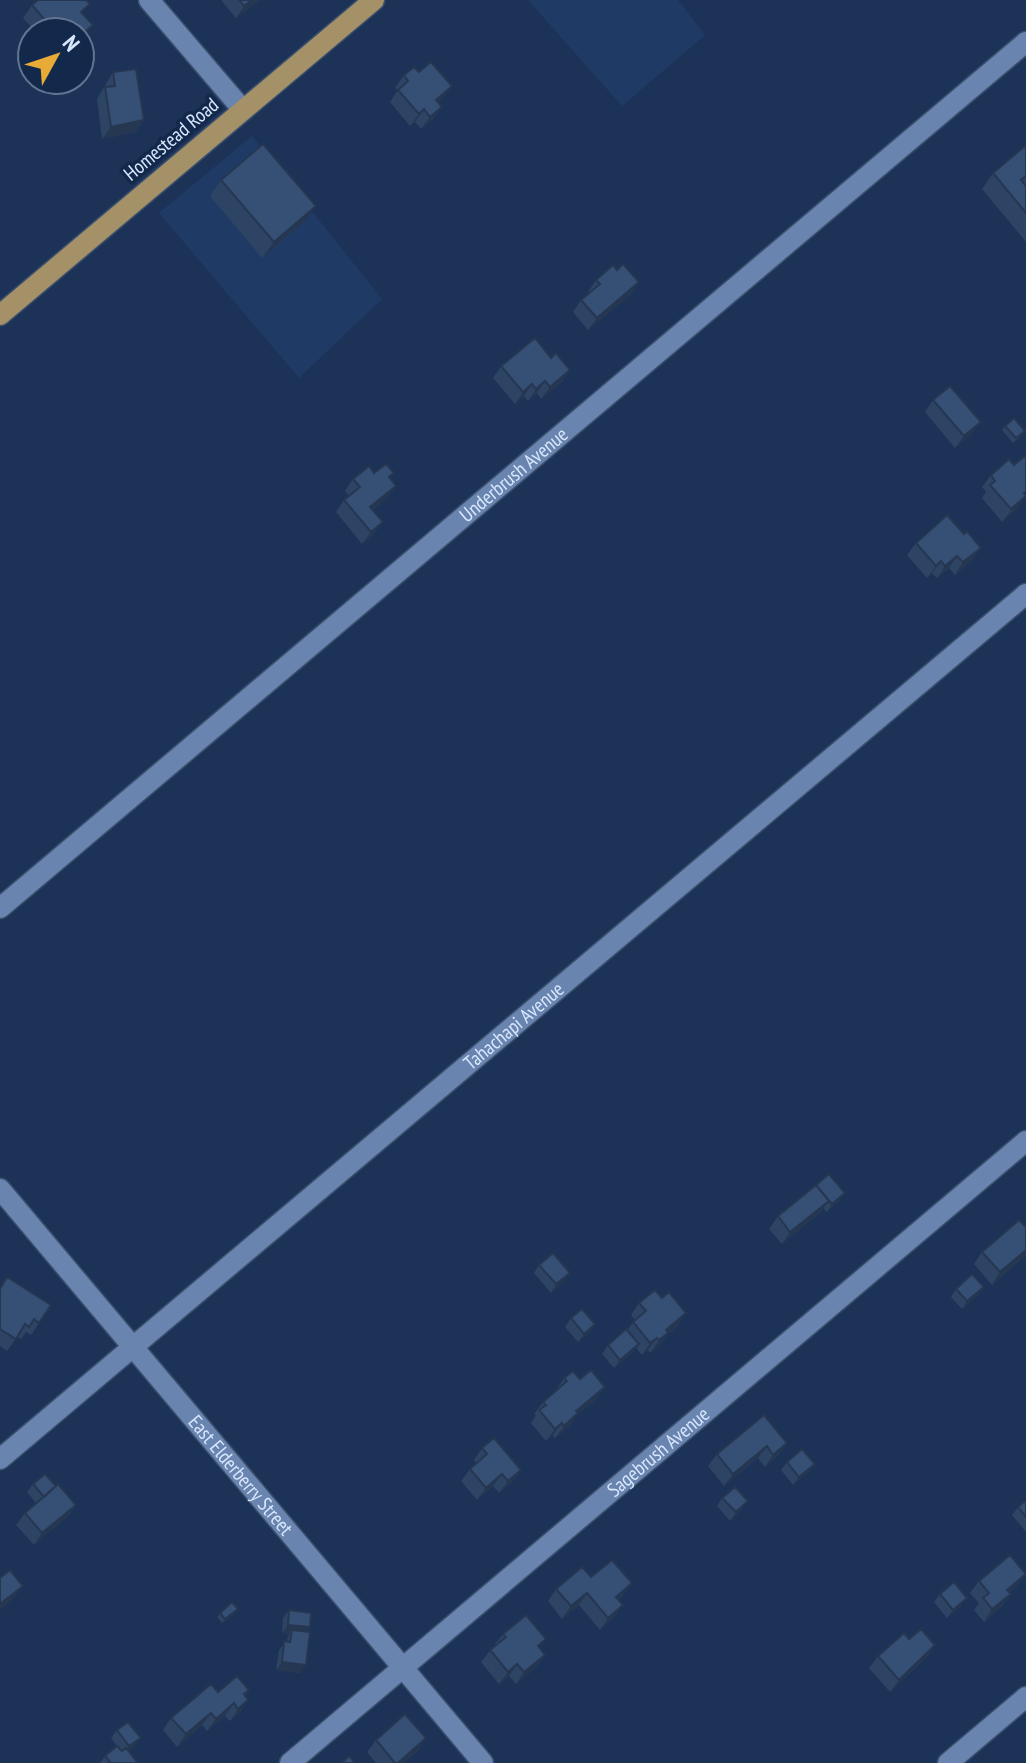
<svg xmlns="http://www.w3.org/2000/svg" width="1026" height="1763" font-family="'PT Sans Narrow',sans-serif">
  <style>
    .built { fill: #1f3b65 }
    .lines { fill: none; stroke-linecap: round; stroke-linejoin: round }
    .minor-casing { stroke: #3b4f6e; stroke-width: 23 }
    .major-casing { stroke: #3b4f6e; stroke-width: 23 }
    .minor { stroke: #6984ae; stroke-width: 20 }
    .major { stroke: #a59168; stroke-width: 20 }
    .wall { fill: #2e4465 }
    .shaded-wall { fill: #263752 }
    .building { fill: #364f75; stroke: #263752; stroke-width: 2 }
    .labels { text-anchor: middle; stroke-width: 7; stroke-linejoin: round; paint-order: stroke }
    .street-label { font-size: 20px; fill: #d8e7fe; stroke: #12294c }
  </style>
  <rect width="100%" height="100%" fill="#1c3357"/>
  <path class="built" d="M528,0H678L705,35L622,106Z
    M252,136L382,299L299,378L159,213Z"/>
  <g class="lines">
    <defs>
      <g id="minor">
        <path d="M149,0L243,110"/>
        <path id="s1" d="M0,908L1026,42"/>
        <path id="s2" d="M0,1189L483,1763"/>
        <path id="s3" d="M0,1459L1026,594"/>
        <path id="s4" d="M290,1763L1026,1141"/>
        <path d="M948,1763L1026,1697"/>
      </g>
      <path id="major" d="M0,315L374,0"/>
    </defs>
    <use href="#minor" class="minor-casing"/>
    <use href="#major" class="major-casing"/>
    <use href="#minor" class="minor"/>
    <use href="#major" class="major"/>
  </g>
  <path class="wall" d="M221,0H260L236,18Z
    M32,5L83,14L84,38L80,32H36L23,18Z
    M113,72L144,120L135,132L102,139L97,99Z
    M404,75L443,98L438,102L442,107L433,119L421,129L415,122L410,126L390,102L398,90L395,88Z
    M1026,145V242L982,189L993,173Z
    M221,180L304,222L262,258L210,196Z
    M596,280L639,282L630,295L588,330L573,312L581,300L589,293L588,292Z
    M551,358L570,370L562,382L541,399L537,393L528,401L524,396L515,404L493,378L501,366Z
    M933,400L972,434L955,448L925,412Z
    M1005,426L1022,435L1013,443L1002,430Z
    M1014,465L1018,508L1002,522L982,498L986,492L982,487L991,475Z
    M374,473L390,479L396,486L387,498L373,510L374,534L362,544L336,512L344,500L349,496L345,491L353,479Z
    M964,534L981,548L972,560L955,575L949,568L937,578L932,573L927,578L907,555L916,543Z
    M845,1193L839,1201L827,1212L823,1208L820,1213L782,1244L769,1229L778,1216Z
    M1026,1227V1255L992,1285L974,1264L982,1252Z
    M539,1265L570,1273L564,1281L551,1293L534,1273Z
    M7,1277L39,1323L31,1335L26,1332L21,1339L17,1337L7,1351L0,1346V1288Z
    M984,1287L978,1295L962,1309L951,1297L956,1289Z
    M639,1303L678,1326L668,1334L660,1345L650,1353L648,1350L642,1355L636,1348L633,1352L614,1368L602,1354L608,1345L627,1330L635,1320L631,1315Z
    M571,1318L595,1324L589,1333L578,1342L565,1327Z
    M564,1378L597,1399L577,1415L570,1426L555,1438L553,1435L546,1441L531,1423L536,1415L534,1414L543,1402L556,1390Z
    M787,1443L779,1455L765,1467L758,1458L724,1486L708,1466L717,1454Z
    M482,1448L521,1470L512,1482L499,1493L493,1486L477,1500L461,1481L470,1469L476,1463L474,1460Z
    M787,1462L815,1464L809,1472L793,1485L781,1470Z
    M33,1484L56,1486L76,1505L67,1517L34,1545L16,1525L25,1513L36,1503L27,1492Z
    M722,1498L742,1509L730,1521L717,1506Z
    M1026,1500V1532L1012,1515L1018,1507Z
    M591,1577L632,1583L623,1595L618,1600L614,1617L600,1630L579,1605L562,1619L548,1601L556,1589Z
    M979,1581L1017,1586L1009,1593L1011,1594L1002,1606L984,1622L974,1610L979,1603L970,1593Z
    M940,1594L961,1606L947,1618L934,1602Z
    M238,1609L235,1613L222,1623L217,1617L220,1613Z
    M289,1610L310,1627L306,1632L300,1673L276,1670L279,1650L286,1642L289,1634L282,1633L283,1618Z
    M503,1634L540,1648L545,1655L536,1667L516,1684L509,1676L499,1684L481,1662Z
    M909,1639L935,1645L927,1657L890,1692L869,1668L878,1656Z
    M249,1690L245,1696L248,1700L240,1712L230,1721L225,1716L207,1731L202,1725L177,1747L163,1730L171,1718L218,1692Z
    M117,1730L135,1746L128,1751L136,1763H100L105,1756L117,1746L111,1738Z
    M376,1740L418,1751L403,1763H376L367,1752Z"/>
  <path class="shaded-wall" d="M252,0H260L236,18L244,6Z
    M93,25L84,38L80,41V36Z
    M452,86L443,98L427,112L436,100Z
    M442,107L433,119L421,129L430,117Z
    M424,109L415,122L410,126L419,114Z
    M144,120L135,132L102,139L111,127Z
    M316,206L304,222L262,258L274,242Z
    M639,282L630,295L588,330L597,318Z
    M570,370L562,382L541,399L550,387Z
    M545,381L537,393L528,401L536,389Z
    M532,384L524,396L515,404L523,392Z
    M981,422L972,434L955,448L964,436Z
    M396,486L387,498L362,519L370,507Z
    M1026,492V496L1018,508L1002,522Z
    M383,522L374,534L362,544L371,532Z
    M981,548L972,560L955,575L963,562Z
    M957,556L949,568L937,578L945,566Z
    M941,561L932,573L927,578L936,566Z
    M845,1193L839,1201L827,1212L832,1204Z
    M829,1201L820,1213L782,1244L790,1232Z
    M1026,1250V1255L992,1285L1000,1272Z
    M570,1273L564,1281L551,1293L556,1284Z
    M984,1287L978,1295L962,1309L967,1301Z
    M686,1313L678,1326L668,1334L660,1345L650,1353L666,1330Z
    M595,1324L589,1333L578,1342L584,1334Z
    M657,1338L648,1350L642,1355L650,1343Z
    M639,1344L633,1352L614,1368L620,1360Z
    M605,1387L597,1399L577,1415L570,1426L555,1438L576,1411Z
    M562,1423L553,1435L546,1441L555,1429Z
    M787,1443L779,1455L765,1467L773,1455Z
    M767,1446L758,1458L724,1486L733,1474Z
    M815,1464L809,1472L793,1485L799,1477Z
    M521,1470L512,1482L499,1493L508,1481Z
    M502,1474L493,1486L477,1500L486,1488Z
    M748,1501L742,1509L730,1521L736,1512Z
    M76,1505L67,1517L34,1545L42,1533Z
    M1026,1574L1017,1586L998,1602L1007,1590Z
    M632,1583L623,1595L607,1609L616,1597Z
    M23,1586L14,1598L0,1610V1604Z
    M587,1593L579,1605L562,1619L571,1606Z
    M1011,1594L1002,1606L984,1622L992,1609Z
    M967,1598L961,1606L947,1618L953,1610Z
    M623,1605L614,1617L600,1630L608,1618Z
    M288,1625L310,1627L304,1635L292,1630L289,1634L282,1633Z
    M935,1645L927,1657L890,1692L899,1680Z
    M545,1655L536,1667L516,1684L524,1672Z
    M282,1662L306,1665L300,1673L276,1670Z
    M517,1664L509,1676L499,1684L508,1672Z
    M248,1700L240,1712L230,1721L238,1709Z
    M234,1703L225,1716L207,1731L216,1719Z
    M211,1713L202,1725L177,1747L186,1734Z
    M141,1738L135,1746L124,1754L129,1746Z
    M426,1738L418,1751L403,1763H398Z"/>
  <path class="building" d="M38,0H86L90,4L81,12L93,25L80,36V32H55L32,5Z
    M239,0H252L244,6Z
    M431,62L452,86L436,100L442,107L430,117L424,109L419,114L398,90L408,81L404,75L414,67L419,72Z
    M136,69L144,120L111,127L105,87L115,86L113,72Z
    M263,144L316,206L274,242L221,180Z
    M1026,145V176L1021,180L1026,186V213L993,173Z
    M623,264L639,282L597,318L581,300L600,284L596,280L613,265L617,270Z
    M535,338L551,358L556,353L570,370L550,387L545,381L536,389L532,384L523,392L501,366Z
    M950,386L981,422L964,436L933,400Z
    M1014,418L1025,431L1016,438L1005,426Z
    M1026,455V492L1024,493L1026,496L1011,509L990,485L995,481L991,475L1009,459L1014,465Z
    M386,464L394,473L389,477L396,486L370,507L383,522L371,532L344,500L360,487L353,479L369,466L374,473Z
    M947,515L964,534L967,531L981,548L963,562L957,556L945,566L941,561L936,566L916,543Z
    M829,1174L845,1193L832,1204L816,1185Z
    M816,1185L829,1201L790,1232L778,1216Z
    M1019,1220L1026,1227V1250L1000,1272L982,1252Z
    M553,1253L570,1273L556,1284L539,1265Z
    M972,1274L984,1287L967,1301L956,1289Z
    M7,1277L51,1305L39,1323L34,1319L29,1327L25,1324L16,1339L0,1329V1289Z
    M655,1290L662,1298L669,1292L686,1313L666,1330L668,1333L659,1340L657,1338L650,1343L633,1322L646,1311L639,1303Z
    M582,1309L595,1324L584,1334L571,1318Z
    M626,1329L639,1344L620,1360L608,1345Z
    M591,1370L605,1387L576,1411L578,1413L564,1426L562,1423L555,1429L539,1410L546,1405L543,1402L567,1381L564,1378L573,1371L580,1379Z
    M764,1415L787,1443L773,1455L767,1446L733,1474L717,1454Z
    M494,1438L521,1470L508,1481L502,1474L486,1488L470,1469L487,1454L482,1448Z
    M802,1449L815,1464L799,1477L787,1462Z
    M45,1474L56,1486L44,1497L33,1484Z
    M58,1484L76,1505L42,1533L25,1513Z
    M735,1487L748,1501L736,1512L722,1498Z
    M1026,1500V1517L1018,1507Z
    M1010,1555L1026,1574L1007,1590L1011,1594L992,1609L983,1598L989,1593L979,1581Z
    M612,1560L632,1583L616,1597L623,1605L608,1618L587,1593L571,1606L556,1589L582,1567L591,1577Z
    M10,1570L23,1586L0,1604V1578Z
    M954,1582L967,1598L953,1610L940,1594Z
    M232,1602L238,1609L225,1619L220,1613Z
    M289,1610L311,1613L310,1627L288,1625Z
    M526,1615L546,1639L538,1646L545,1655L524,1672L517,1664L508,1672L490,1650L506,1637L503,1634Z
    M921,1629L935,1645L899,1680L878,1656L904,1633L909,1639Z
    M292,1630L310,1632L306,1665L282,1662L284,1641L290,1642Z
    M237,1676L249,1690L244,1694L248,1700L238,1709L234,1703L216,1719L211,1713L186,1734L171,1718L211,1684L218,1692Z
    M405,1714L426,1738L398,1763H395L376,1740Z
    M128,1722L141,1738L129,1746L117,1730Z
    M117,1746L122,1751L126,1748L137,1762L136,1763H108L110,1762L105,1756Z
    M349,1756L355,1763H342Z"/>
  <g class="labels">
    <g class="street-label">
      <text transform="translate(171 139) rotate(-40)" y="7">Homestead Road</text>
      <text dy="7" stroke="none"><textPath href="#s1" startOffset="672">Underbrush Avenue</textPath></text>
      <text dy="7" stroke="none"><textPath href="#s3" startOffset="672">Tahachapi Avenue</textPath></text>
      <text dy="7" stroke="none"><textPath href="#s4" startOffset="482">Sagebrush Avenue</textPath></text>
      <text dy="7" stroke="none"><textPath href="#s2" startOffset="374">East Elderberry Street</textPath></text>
    </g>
  </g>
  <g transform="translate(56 56) rotate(50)"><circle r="38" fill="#12294c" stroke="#617593" stroke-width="2"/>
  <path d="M0-6L14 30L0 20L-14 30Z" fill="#e8ab37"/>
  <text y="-12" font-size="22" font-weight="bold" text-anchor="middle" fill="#d8e7fe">N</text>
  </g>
</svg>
